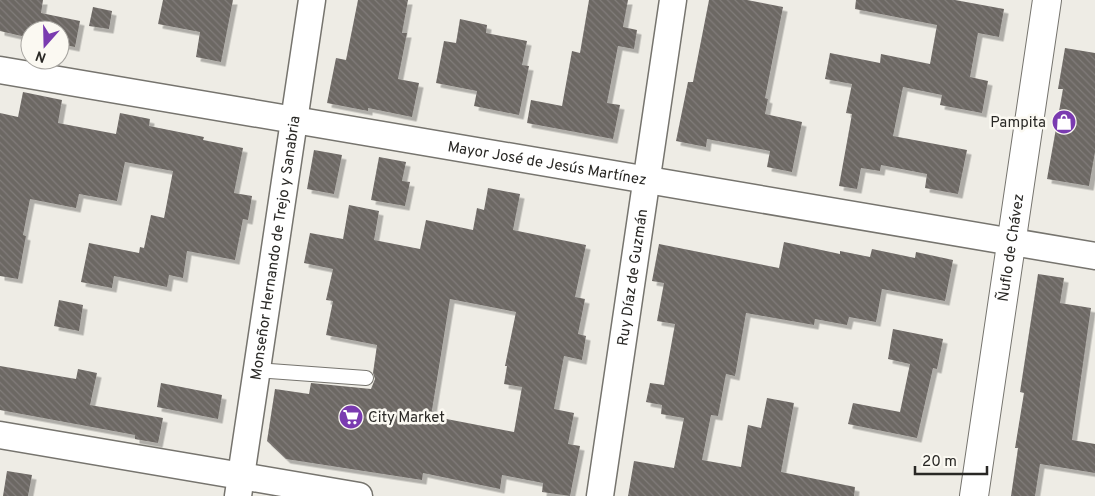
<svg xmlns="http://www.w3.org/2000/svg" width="1095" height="496" font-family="Overpass,sans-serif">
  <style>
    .building { fill: url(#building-back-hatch); fill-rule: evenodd; filter: url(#shadow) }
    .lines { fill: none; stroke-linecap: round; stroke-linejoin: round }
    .service-casing { stroke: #76746e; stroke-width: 16 }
    .minor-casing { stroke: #76746e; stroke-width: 29 }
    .tertiary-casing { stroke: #76746e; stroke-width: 30 }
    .service { stroke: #fff; stroke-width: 14 }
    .minor { stroke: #fff; stroke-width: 26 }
    .tertiary { stroke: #fff; stroke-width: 28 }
    .labels { text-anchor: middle; stroke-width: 5; stroke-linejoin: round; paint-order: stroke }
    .poi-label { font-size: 15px; fill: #292825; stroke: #fbf9f2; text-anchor: end }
    .street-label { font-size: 15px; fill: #292825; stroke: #fbf9f2 }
  </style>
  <defs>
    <pattern id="building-back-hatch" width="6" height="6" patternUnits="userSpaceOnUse" patternTransform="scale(1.25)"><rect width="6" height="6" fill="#6c6763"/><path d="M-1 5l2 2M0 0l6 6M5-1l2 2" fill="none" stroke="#817d7a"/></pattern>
    <filter id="shadow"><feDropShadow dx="4.5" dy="4.5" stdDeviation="0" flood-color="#0004"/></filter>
  </defs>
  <rect width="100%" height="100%" fill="#eeece5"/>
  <path class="building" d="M0,0H43L41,13L80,21L75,47L60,44V30H30V38L0,31Z
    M163,0H233L221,62L196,57L200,32L158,24Z
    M358,0H408L402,33H407L398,79L419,83L412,117L368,108V111L327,103L336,58L346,60Z
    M589,0H628L623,27L637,30L634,49L618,46L607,103L620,105L613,139L527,123L531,100L562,106L572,51L580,53Z
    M709,0H747L783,7L765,98L768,99L765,114L802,122L792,172L767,167L770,151L707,139L706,147L676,141L688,82H693Z
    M856,0H955L1004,9L999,37L978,33L970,77L988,81L982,113L940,105L942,95L903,87L893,136L967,150L958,194L925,188L927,174L881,165L880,171L861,168L857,189L839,186L852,114L846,113L852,84L825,79L830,53L880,63L881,54L930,64L937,25L855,9Z
    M93,7L112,11L109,29L89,26Z
    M460,19L487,25L486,33L527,41L522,65L529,66L519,115L474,106L477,91L436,83L444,41L456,43Z
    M1065,48L1095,53V152L1089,186L1047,179L1063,89H1058Z
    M23,92L62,100L58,123L116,134L120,113L150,119L149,126L204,137L203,140L243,148L234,193L252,196L248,220L243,219L235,260L187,251L183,278L169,275L167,287L114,276L112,288L81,282L89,243L139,253L140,247L144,248L151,215L164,218L173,171L125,162L117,201L79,194L76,208L30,199L23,235L26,236L18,279L0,276V113L18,117Z
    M314,150L342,155L334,194L307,189Z
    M379,157L406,162L402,181L410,182L405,206L371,200Z
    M488,188L520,194L513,230L586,245L575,297L585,299L578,334L586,336L582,360L564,356L554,409L574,413L568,444L580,446L570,496L542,492L543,483L502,475L500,489L423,473L422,480L286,459L267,441L275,389L309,394L311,383L371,389L375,379L373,373L377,345L326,335L333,301L326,300L333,269L304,263L310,233L343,239L349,205L379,211L374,240L420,249L426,220L473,230L477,208L484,210ZM450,299L516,312L505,366H507L504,384L522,387L514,432L431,416Z
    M784,242L840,254V251L870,257L872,249L915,258L916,252L953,260L945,301L882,289L876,322L849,317L847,325L815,319L814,325L746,313L735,376L726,374L718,416L711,415L702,460L741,467L748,425L761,428L767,398L794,403L781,472L855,487L854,496H628L634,461L674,468L684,418L661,414L662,405L646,402L650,383L664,385L675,324L657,321L664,283L652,281L659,244L779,268Z
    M1038,274L1064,278L1060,303L1091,308L1072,440L1095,444V473L1040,464L1035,496H1011L1018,448H1015L1024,393L1020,392Z
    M59,300L83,305L79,331L54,326Z
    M893,329L943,339L937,369L933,368L917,438L848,424L853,403L900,412L910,364L888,359Z
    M0,366L76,379L78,369L97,373L90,405L163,418L158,443L135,439V435L0,410Z
    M161,383L222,395L218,419L157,407Z
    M7,471L32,475L28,496H3Z"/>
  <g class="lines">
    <defs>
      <path id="service" d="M256,370L366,378"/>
      <g id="minor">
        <path id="s1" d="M0,70L1095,256"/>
        <path d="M0,435L359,496"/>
        <path id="s2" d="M238,496L312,0"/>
        <path id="s3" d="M600,496L673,0"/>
      </g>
      <g id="tertiary">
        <path id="s4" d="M974,496L1047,0"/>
      </g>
    </defs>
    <use href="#service" class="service-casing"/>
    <use href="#minor" class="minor-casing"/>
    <use href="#tertiary" class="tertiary-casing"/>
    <use href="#service" class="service"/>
    <use href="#minor" class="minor"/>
    <use href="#tertiary" class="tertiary"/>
  </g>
  <defs>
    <symbol id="shop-disc" viewBox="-11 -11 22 22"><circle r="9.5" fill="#7a3bb0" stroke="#fbf9f2"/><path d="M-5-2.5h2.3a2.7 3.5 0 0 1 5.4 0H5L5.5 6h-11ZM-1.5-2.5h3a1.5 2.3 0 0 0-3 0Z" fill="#fff"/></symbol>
    <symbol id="supermarket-disc" viewBox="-11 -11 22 22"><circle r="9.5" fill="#7a3bb0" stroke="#fbf9f2"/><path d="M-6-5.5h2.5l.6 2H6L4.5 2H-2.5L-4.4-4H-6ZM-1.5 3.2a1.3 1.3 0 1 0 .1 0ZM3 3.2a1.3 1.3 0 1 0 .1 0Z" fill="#fff"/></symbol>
  </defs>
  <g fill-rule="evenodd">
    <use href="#shop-disc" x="1050" y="108" width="28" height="28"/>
    <use href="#supermarket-disc" x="337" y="403" width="28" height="28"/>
  </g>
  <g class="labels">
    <g class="poi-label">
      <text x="1046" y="127">Pampita</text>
      <text x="368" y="422" text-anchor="start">City Market</text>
    </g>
    <g class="street-label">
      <text dy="5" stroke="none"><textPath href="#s1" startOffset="555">Mayor José de Jesús Martínez</textPath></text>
      <text dy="5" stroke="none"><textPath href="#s2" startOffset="251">Monseñor Hernando de Trejo y Sanabria</textPath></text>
      <text dy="5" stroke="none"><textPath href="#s4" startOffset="251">Ñuflo de Chávez</textPath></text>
      <text dy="5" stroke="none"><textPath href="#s3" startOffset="221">Ruy Díaz de Guzmán</textPath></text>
    </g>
  </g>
  <g transform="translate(45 45) rotate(200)"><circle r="24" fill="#fbf9f2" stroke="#a7a5a0"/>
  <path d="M0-4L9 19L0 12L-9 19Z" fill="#7a3bb0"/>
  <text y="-8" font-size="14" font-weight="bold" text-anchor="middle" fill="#292825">N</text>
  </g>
  <path d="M915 466v8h72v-8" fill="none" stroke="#292825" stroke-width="2.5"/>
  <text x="922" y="466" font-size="15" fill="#292825" stroke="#fbf9f2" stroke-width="4" paint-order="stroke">20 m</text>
</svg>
